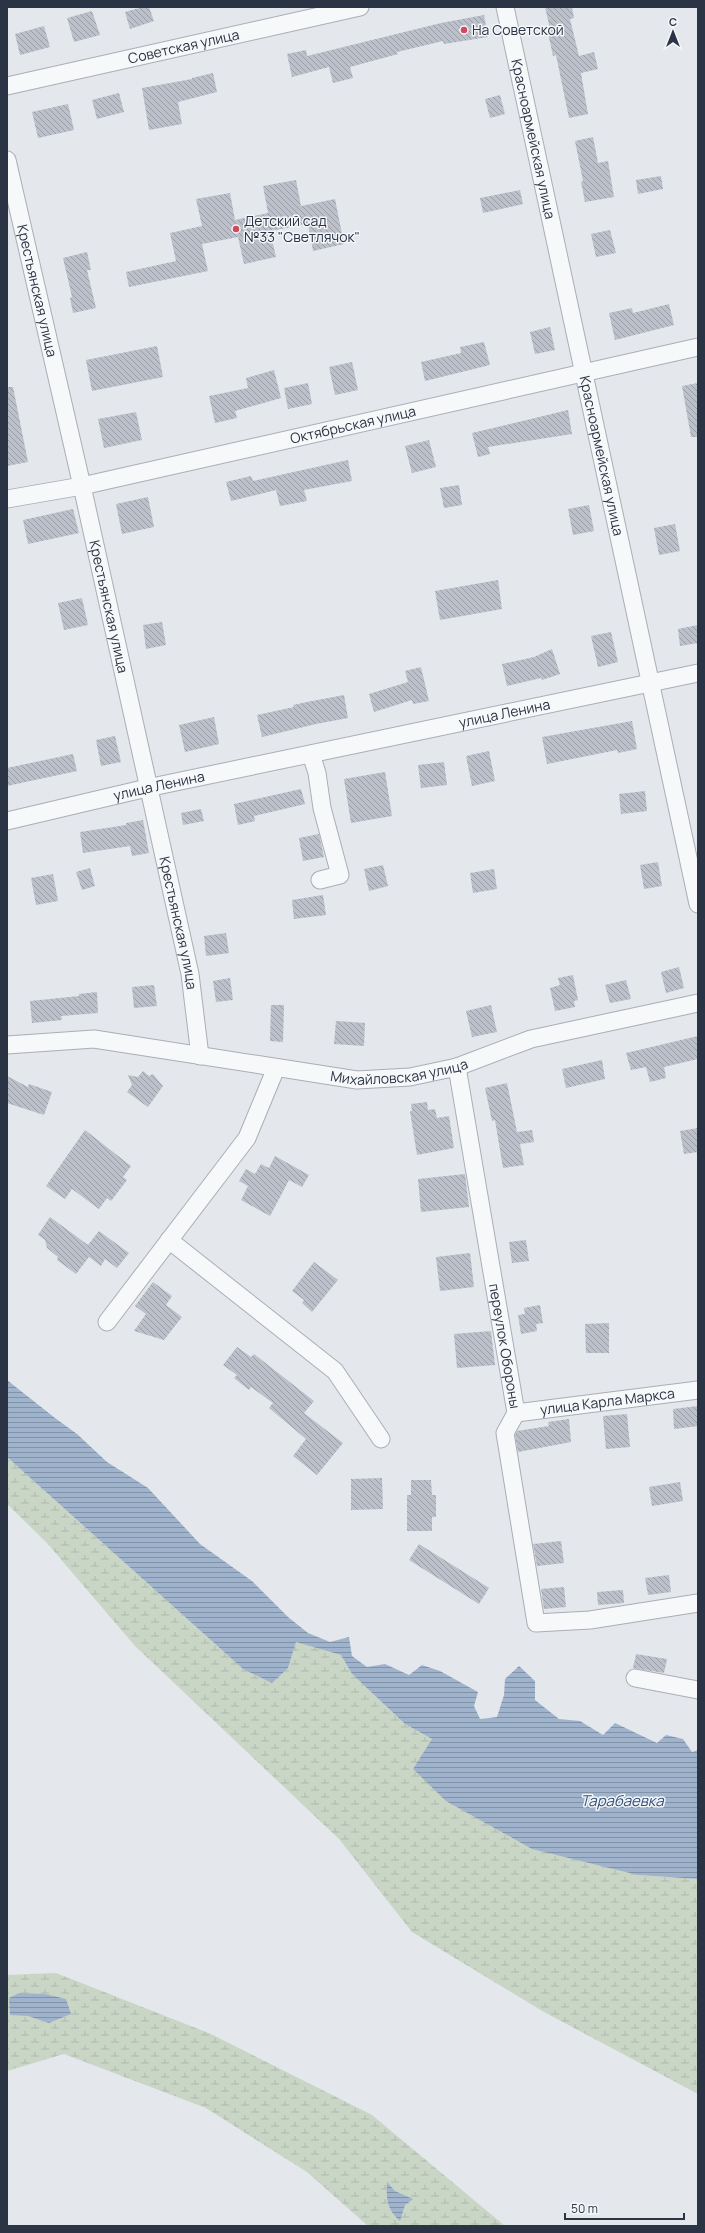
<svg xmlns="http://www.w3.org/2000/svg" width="705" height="2233" font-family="Manrope,sans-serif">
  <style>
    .wetland { fill: url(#wetland-marsh) }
    .water { fill: url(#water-rules) }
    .building { fill: url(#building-back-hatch) }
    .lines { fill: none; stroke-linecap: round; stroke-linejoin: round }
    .minor-casing { stroke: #a9aeb7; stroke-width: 19 }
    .minor { stroke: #f7f8fa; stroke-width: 17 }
    .poi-dot { fill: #d1495b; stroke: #f4f6f9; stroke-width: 1.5 }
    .labels { text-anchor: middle; stroke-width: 3; stroke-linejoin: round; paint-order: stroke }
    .poi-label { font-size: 14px; fill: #2b3445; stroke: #f4f6f9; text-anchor: start }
    .street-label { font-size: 14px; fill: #2b3445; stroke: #f4f6f9 }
    .water-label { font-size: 15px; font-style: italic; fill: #34527a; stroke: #f4f6f9 }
  </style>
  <defs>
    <pattern id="wetland-marsh" width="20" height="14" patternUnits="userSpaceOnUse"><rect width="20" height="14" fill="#c9d6c5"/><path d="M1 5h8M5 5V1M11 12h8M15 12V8" fill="none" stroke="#adb8ab"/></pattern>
    <pattern id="water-rules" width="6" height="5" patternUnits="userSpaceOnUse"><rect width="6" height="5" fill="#9fb4cc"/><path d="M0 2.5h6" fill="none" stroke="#8293a7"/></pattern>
    <pattern id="building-back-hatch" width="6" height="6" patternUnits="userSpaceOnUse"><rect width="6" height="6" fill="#bbc0ca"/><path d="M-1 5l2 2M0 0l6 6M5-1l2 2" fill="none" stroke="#989da6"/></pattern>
  </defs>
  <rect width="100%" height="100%" fill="#e4e7ec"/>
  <path class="wetland" d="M7,1457L243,1669L288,1668L296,1641L341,1655L352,1674L405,1724L432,1739L638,1875L698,1879V2094L544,2012L412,1932L339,1839L135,1646L47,1543L7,1504Z
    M56,1973L211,2034L372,2115L505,2226H368L307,2172L206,2108L64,2054L7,2071V1975Z"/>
  <path class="water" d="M7,1380L55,1418L77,1434L107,1462L148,1488L200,1544L252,1581L288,1617L308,1633L330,1642L349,1637L352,1656L367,1667L385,1664L409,1675L422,1665L440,1671L478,1692L474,1706L480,1719L497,1717L504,1695L505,1679L519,1666L535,1681V1700L559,1719L580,1721L603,1735L615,1723L657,1743L666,1735L683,1739L692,1752L698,1750V1879L638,1875L532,1849L446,1801L413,1769L432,1739L405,1724L352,1674L341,1655L296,1642L288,1668L272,1683L243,1669L7,1457Z
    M19,1993L45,1994L66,1999L71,2014L49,2023L28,2016L10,2015L9,1998Z
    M387,2182L395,2191L413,2199L405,2205L400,2221C387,2210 386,2199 387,2182Z"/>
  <path class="building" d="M143,7H149L154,21L130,29L125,12Z
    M545,7H572L574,18L570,19L579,56L594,52L598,69L581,73L588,114L569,118L556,55L553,56L548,33H551Z
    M92,11L100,35L74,42L67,18Z
    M484,15L488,37L444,44L443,41L397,52L398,54L350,67L353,78L333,83L329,67L292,77L287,54L306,50L307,56L441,23Z
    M44,26L50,47L20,55L15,34Z
    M213,73L217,92L178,102L182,124L149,130L142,88L192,79V78Z
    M119,93L124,112L97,119L92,100Z
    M500,95L505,114L490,118L485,99Z
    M68,104L74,130L38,138L32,112Z
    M593,137L598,163L608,161L614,197L585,202L581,182L583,181L575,141Z
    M661,176L663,189L638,194L636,180Z
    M296,180L301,206L335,199L344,244L313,251L308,224L270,231L276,257L244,264L238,237L202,244L208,271L129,287L126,272L176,261L170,233L202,226L196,199L230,193L235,220L268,213L263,186Z
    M520,190L523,204L483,213L480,198Z
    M610,230L616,253L596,257L591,234Z
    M87,252L91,270H87L96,308L73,313L70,298L72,297L63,258Z
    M669,304L674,325L615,340L609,313L632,308L633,313Z
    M550,327L555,350L535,354L530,332Z
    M484,342L490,365L425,381L421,362L461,353L460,347Z
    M157,346L163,377L92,391L86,360Z
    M352,362L358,390L335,395L329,367Z
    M274,370L281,398L235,411L237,418L215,423L209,396L248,388L246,378Z
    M308,383L312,404L288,409L284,388Z
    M698,383V437H691L682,386Z
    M7,387H13L28,462L7,466Z
    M568,410L572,434L488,447L490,454L478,457L472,433Z
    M136,412L142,440L104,448L98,419Z
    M429,440L436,467L412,473L405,446Z
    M348,460L352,481L304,490L307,501L280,506L276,490L231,501L226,482L251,476L253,481Z
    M459,485L462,505L444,508L440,488Z
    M148,497L154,527L122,534L116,504Z
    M589,505L594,531L573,535L568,509Z
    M73,509L79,533L28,544L23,520Z
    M675,524L680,551L659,555L654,528Z
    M498,580L502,609L440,620L435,591Z
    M82,598L88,625L64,630L58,603Z
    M162,622L166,645L146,649L143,625Z
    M698,625V643L680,646L678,629Z
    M611,632L618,662L598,667L591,636Z
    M552,649L560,674L542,680L541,678L507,686L502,664L534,657Z
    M421,667L429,701L413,704L412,700L374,712L369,694L408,682L405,671Z
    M344,695L348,718L316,724L262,737L257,715L294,707L293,705L307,702Z
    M214,717L219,744L185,752L179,725Z
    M632,721L637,749L618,753L617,750L547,764L542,737Z
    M115,736L121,762L101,766L96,740Z
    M489,751L495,781L472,786L466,756Z
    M73,754L77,771L7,786V768Z
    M444,762L447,785L421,788L418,765Z
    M385,772L392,816L351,823L344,779Z
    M301,789L305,804L254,816L255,821L238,825L234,804Z
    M645,791L647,811L621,814L619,794Z
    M201,809L204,821L183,825L181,813Z
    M143,820L149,853L132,856L130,846L83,853L80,832L126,825V823Z
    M319,834L324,857L303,861L299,838Z
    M658,862L662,886L644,889L640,865Z
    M383,865L388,886L369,891L364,869Z
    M90,868L95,886L82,890L76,872Z
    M494,869L497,889L473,893L470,873Z
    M53,874L58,901L36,905L31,878Z
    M323,895L326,915L294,919L292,900Z
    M226,933L229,953L206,956L204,936Z
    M679,967L684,988L666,993L661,972Z
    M573,975L578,1000L574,1001L575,1007L555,1011L550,988L560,985L558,978Z
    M230,978L233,1000L216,1002L213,981Z
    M626,980L631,999L610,1003L605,985Z
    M154,985L157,1006L134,1008L132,987Z
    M97,992L98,1013L61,1016L62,1020L32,1023L30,1001L79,996V994Z
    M271,1005H284L283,1042L270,1041Z
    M491,1005L497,1032L472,1037L466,1011Z
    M336,1021L365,1023L364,1046L334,1044Z
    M698,1036V1059L664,1067L666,1078L650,1082L646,1067L631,1070L626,1053Z
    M602,1060L605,1079L566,1088L562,1069Z
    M143,1071L149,1076L153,1074L163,1086L148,1107L127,1092L132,1085L128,1075L138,1077Z
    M7,1076L28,1087L29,1084L52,1092L44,1115L7,1103Z
    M507,1083L517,1132L532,1130L534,1142L520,1144L524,1165L503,1168L495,1120L492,1121L485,1088Z
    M427,1102L428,1110L435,1109L437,1118L449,1116L454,1148L417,1155L410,1111H412L411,1104Z
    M698,1128V1152L684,1154L680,1131Z
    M85,1130L131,1166L123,1177L127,1180L111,1201L107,1198L99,1209L72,1189L65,1199L46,1186Z
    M275,1156L309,1175L302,1187L289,1180L270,1216L241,1200L248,1186L239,1181L246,1169L255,1174L261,1164L269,1168Z
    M465,1174L469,1207L421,1212L418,1179Z
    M50,1217L88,1245L99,1231L129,1253L117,1268L105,1259L101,1266L89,1257L76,1274L57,1260L58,1257L47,1248L45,1240L38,1235Z
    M526,1240L529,1261L512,1263L509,1242Z
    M470,1253L474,1287L440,1291L436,1257Z
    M314,1262L338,1280L312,1312L302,1303L304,1300L292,1291Z
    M153,1282L172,1296L166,1305L182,1317L164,1340L134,1331L146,1314L135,1306Z
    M540,1305L543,1323L536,1324L537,1331L521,1334L518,1315L525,1314L524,1308Z
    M609,1323V1353H586L585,1324Z
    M491,1331L495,1365L457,1368L454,1334Z
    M237,1347L251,1357L254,1354L314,1401L304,1413L343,1443L317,1475L293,1456L306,1439L269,1408L273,1403L251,1387L249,1390L234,1378L237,1375L223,1365Z
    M698,1406V1426L674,1429L673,1409Z
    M627,1414L630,1447L606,1449L603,1416Z
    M569,1419L571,1442L518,1452L515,1435L517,1431L549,1426L548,1422Z
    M382,1478L383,1509L351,1510V1479Z
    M411,1480H431L432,1495H436V1517H432V1531H407V1495H411Z
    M680,1482L683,1501L652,1506L649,1487Z
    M561,1541L564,1563L537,1566L533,1544Z
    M419,1544L489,1588L479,1604L409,1560Z
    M669,1575L671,1592L648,1595L645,1578Z
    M564,1587L566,1607L544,1609L541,1589Z
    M623,1590L624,1603L598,1605L597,1592Z
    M636,1654L667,1659L664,1673L633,1668Z"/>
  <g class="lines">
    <defs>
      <g id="minor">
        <path id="s1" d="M505,7L698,904"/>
        <path id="s2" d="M7,86L360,7"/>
        <path id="s3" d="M7,160L82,486L190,974L200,1056"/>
        <path id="s4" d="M7,499L82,486L698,347"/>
        <path d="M311,754L317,773L322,808L340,875L320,880"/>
        <path id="s5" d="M7,821L147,788L698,673"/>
        <path id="s6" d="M7,1045L94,1039L357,1080L410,1077L457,1067L531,1039L698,1003"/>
        <path id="s7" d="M457,1067L516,1413L505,1433L536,1623L590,1620L698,1603"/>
        <path d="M169,1240L335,1371L381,1439"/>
        <path d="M107,1322L247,1138L276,1068"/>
        <path id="s8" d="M516,1413L698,1390"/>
        <path d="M635,1678L698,1690"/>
      </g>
    </defs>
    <use href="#minor" class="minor-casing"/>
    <use href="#minor" class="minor"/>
  </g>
  <g class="poi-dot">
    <circle cx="464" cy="30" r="4"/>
    <circle cx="236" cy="229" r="4"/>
  </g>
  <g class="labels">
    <g class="poi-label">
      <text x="472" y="35">На Советской</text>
      <text x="244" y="226">Детский сад<tspan x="244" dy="16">№33 "Светлячок"</tspan></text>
    </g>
    <g class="street-label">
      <text dy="5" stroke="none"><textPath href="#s2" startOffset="181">Советская улица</textPath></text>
      <text dy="5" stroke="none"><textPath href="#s1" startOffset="135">Красноармейская улица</textPath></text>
      <text dy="5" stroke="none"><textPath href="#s3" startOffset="134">Крестьянская улица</textPath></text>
      <text dy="5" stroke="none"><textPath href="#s4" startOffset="354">Октябрьская улица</textPath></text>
      <text dy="5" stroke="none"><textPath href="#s1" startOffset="459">Красноармейская улица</textPath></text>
      <text dy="5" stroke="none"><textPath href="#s3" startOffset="458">Крестьянская улица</textPath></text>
      <text dy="5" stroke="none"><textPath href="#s5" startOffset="509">улица Ленина</textPath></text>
      <text dy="5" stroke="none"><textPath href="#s5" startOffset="156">улица Ленина</textPath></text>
      <text dy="5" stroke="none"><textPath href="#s3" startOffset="782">Крестьянская улица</textPath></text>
      <text dy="5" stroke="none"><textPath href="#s6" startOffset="396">Михайловская улица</textPath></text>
      <text dy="5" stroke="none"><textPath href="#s7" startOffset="283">переулок Обороны</textPath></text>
      <text dy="5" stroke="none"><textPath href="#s8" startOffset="92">улица Карла Маркса</textPath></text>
    </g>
    <g class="water-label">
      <text x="622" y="1806">Тарабаевка</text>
    </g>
  </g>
  <rect width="705" height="2233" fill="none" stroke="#2b3445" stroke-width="16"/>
  <g transform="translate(673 32)" stroke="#f4f6f9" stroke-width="3" paint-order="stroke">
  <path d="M0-3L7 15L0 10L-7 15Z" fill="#2b3445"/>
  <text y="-6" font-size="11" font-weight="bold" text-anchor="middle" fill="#2b3445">С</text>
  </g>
  <path d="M565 2213v6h119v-6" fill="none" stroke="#2b3445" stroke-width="2"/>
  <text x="571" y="2213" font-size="12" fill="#2b3445" stroke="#f4f6f9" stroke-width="3" paint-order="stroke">50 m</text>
</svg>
